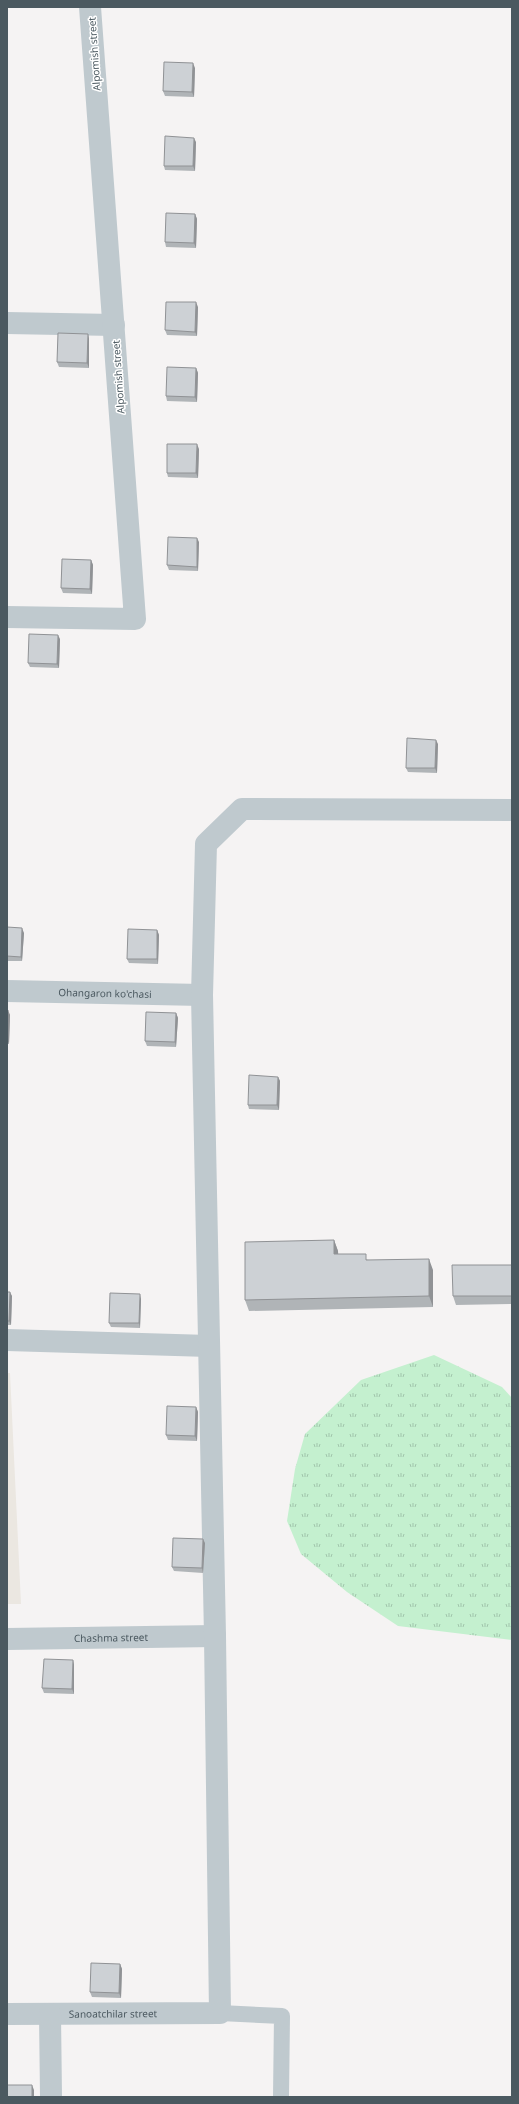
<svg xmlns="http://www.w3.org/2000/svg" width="519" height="2104" font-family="'Noto Sans',sans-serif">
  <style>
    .commercial { fill: #ebe7e1 }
    .grass { fill: url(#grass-tufts) }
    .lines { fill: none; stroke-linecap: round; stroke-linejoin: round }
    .service { stroke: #bfc9ce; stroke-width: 16 }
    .minor { stroke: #bfc9ce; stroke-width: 22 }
    .wall { fill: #b0b4b7 }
    .shaded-wall { fill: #909295 }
    .building { fill: #cdd1d5; stroke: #909295 }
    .labels { text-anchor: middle; stroke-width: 3; stroke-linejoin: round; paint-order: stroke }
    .street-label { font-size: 10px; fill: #4b5960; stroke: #fff }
  </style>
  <defs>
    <pattern id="grass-tufts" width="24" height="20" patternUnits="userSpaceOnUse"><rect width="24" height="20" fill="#c4f0cf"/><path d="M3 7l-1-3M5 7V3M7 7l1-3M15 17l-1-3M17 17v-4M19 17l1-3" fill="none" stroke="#a1c5ab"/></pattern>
  </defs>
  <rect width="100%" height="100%" fill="#f5f3f3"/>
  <path class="commercial" d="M7,1373H10L21,1604H7Z"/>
  <path class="grass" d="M434,1355L502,1387L512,1398V1640L398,1626L347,1592L301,1554L287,1521L295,1469L305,1434L361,1380Z"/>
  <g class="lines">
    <path class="service" d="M220,2013L282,2016L281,2097"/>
    <g class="minor">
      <path d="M7,323L114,325"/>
      <path d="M7,617L135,619L90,7"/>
      <path id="s1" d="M7,991L202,995"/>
      <path d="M7,1340L209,1346"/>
      <path id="s2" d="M7,1639L215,1636"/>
      <path id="s3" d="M7,2014L220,2013L215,1636L202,995L206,844L242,809L512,810"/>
      <path d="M50,2014L51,2097"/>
    </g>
  </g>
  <path class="wall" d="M195,68L194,97L165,96L163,91Z
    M196,142L195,171L165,170L164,166Z
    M195,214L197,219L196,248L166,247L165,242Z
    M198,307L197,336L167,335L165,330Z
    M88,334L89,339V368L59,367L57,362Z
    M196,368L198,373L197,402L167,401L166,396Z
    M199,449L198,478L168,477L167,473Z
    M199,542L198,571L169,570L167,565Z
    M91,560L93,565L92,594L63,593L61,588Z
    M60,639L59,668L30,667L28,663Z
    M438,744L437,773L408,772L406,768Z
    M7,927L24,933L22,961H7Z
    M157,930L159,935L158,964L129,963L127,959Z
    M7,1010L10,1015L9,1044H7Z
    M176,1013L178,1018L176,1047L147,1046L145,1041Z
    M278,1077L280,1081L279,1110L249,1109L248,1105Z
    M334,1240L338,1251V1254L369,1260L433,1270V1307L249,1311L245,1300Z
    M512,1265V1304L456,1305L453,1296Z
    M7,1292L12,1296L11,1325H7Z
    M141,1299L140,1328L111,1327L109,1323Z
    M196,1407L198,1412L197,1441L168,1440L166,1435Z
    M205,1543L203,1573L174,1571L172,1567Z
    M73,1660L74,1665V1694L44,1693L42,1688Z
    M120,1964L122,1969L121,1998L92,1997L90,1992Z"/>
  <path class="shaded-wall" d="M193,63L195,68L194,97L192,92Z
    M194,138L196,142L195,171L193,166Z
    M195,214L197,219L196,248L194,243Z
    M196,302L198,307L197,336L195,332Z
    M88,334L89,339V368L87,363Z
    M196,368L198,373L197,402L195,397Z
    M197,444L199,449L198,478L196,473Z
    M197,538L199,542L198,571L197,567Z
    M91,560L93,565L92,594L90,589Z
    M58,635L60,639L59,668L57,664Z
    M436,740L438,744L437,773L435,768Z
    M22,928L24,933L22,961L21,957Z
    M157,930L159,935L158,964L157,959Z
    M8,1010L10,1015L9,1044L7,1039Z
    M176,1013L178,1018L176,1047L175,1042Z
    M278,1077L280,1081L279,1110L277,1105Z
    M334,1240L338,1251L339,1266L334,1254Z
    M429,1259L433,1270V1307L429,1296Z
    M10,1292L12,1296L11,1325L9,1321Z
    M140,1294L141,1299L140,1328L139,1323Z
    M196,1407L198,1412L197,1441L195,1436Z
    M203,1539L205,1543L203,1573L202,1568Z
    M73,1660L74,1665V1694L72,1689Z
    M120,1964L122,1969L121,1998L119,1993Z
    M32,2085L34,2090V2097H32Z"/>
  <path class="building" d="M164,62L193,63L192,92L163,91Z
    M165,136L194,138L193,166H164Z
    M166,213L195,214L194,243L165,242Z
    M166,302H196L195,332L165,330Z
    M58,333L88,334L87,363L57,362Z
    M167,367L196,368L195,397L166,396Z
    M167,444H197L196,473H167Z
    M168,537L197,538V567L167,565Z
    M62,559L91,560L90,589L61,588Z
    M29,634L58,635L57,664L28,663Z
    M407,738L436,740L435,768H406Z
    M7,927L22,928L21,957L7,956Z
    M128,929L157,930V959H127Z
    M7,1010H8L7,1039Z
    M146,1012L176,1013L175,1042L145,1041Z
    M249,1075L278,1077L277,1105H248Z
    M334,1240V1254H366V1260L429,1259V1296L245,1300V1242Z
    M452,1265H512V1296H453Z
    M7,1292H10L9,1321H7Z
    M110,1293L140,1294L139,1323H109Z
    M167,1406L196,1407L195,1436L166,1435Z
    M173,1538L203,1539L202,1568L172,1567Z
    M44,1659L73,1660L72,1689L42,1688Z
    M91,1963L120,1964L119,1993L90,1992Z
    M7,2085H32V2097H7Z"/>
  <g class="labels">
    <g class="street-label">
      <text transform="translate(94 54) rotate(-94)" y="4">Alpomish street</text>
      <text transform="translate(118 377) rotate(-94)" y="4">Alpomish street</text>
      <text dy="4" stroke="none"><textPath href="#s1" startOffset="98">Ohangaron ko'chasi</textPath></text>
      <text dy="4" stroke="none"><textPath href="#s2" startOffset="104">Chashma street</textPath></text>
      <text dy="4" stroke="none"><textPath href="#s3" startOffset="106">Sanoatchilar street</textPath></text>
    </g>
  </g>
  <rect width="519" height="2104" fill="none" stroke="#4b5960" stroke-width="16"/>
</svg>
